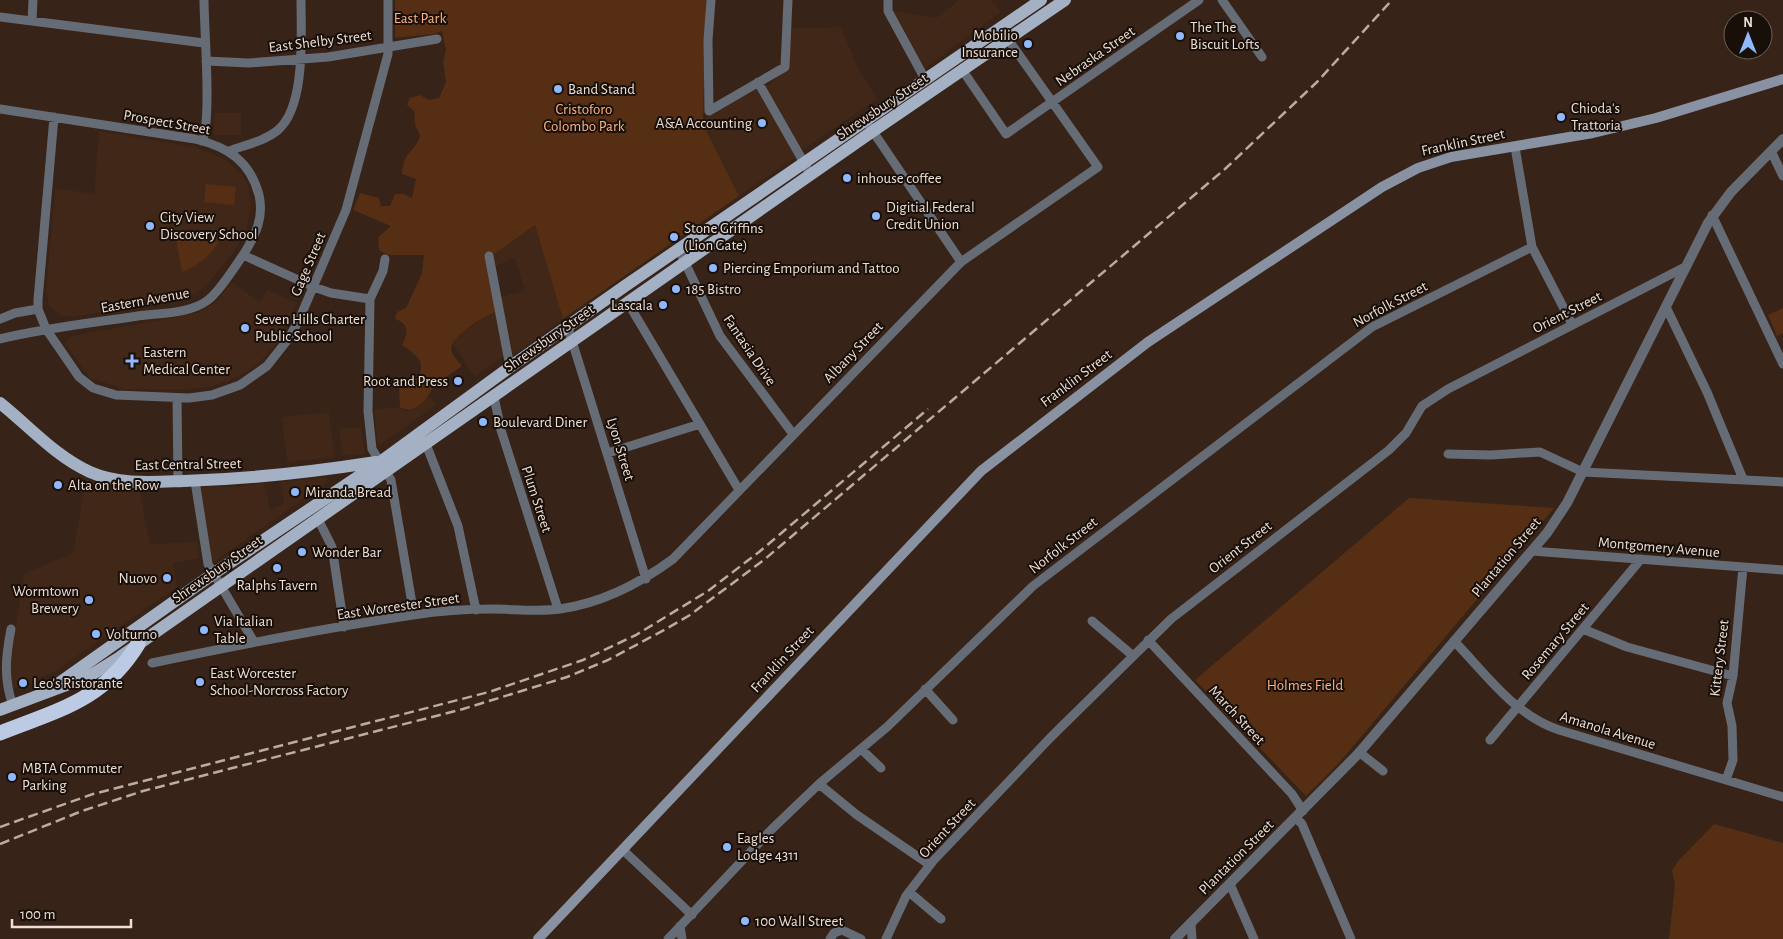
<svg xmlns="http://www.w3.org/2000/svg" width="1783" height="939" font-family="'Alegreya Sans',sans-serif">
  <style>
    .built { fill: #412717 }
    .green { fill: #562e13 }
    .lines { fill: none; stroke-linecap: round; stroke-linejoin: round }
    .minor { stroke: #666c76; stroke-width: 9 }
    .tertiary { stroke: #666c76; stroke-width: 10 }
    .secondary { stroke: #8992a2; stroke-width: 10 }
    .primary { stroke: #a4b0c4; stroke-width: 12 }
    .motorway { stroke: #bccae3; stroke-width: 15 }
    .rail { stroke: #bbaba2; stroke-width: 2.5; stroke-dasharray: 10 5; stroke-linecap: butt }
    .poi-dot { fill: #90b8fd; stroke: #180f09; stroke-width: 2 }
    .labels { text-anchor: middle; stroke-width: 4; stroke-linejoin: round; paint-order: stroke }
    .park-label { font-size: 15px; fill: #fdb384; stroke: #180f09 }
    .poi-label { font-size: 15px; fill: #eddfd7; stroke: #180f09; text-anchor: start }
    .street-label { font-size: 15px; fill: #eddfd7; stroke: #180f09 }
  </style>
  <rect width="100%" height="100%" fill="#372317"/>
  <path class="built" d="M959,0H992L1001,12L925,68L894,11L936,18Z
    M841,27L858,68L877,99L803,150L766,87L786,70L790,28Z
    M759,86L796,157L739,196L703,124V120Z
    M214,113H241V135H214Z
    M99,131L195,147L225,159L244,177L249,189L251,204L246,231L235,250L209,282L196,294L185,298L73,317L61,316L49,305L46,292L55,188L94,194Z
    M535,224L563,319L513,355L501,297L525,290L515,258L495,266L493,254Z
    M232,282L260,302L267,290L297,303L278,342L264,358L248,371L228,381L208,387L187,389H125L90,378L66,345L67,340L72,336L197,313L216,302Z
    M497,311L504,356L475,377L452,343L457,335Z
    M430,396L437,405L378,446L374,409L400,407L406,410L413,409Z
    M329,412L335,457L287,462L282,417Z
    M361,427L365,454L342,456L339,429Z
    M327,477L328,482L212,563L199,487H231L264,483L270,509L284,504L280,482Z
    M86,479L109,487H139L150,544L197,542L199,558L173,563L177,587L54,672L12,689L10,663L24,574L73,553Z"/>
  <path class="green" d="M395,0H706L703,124L739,196L563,319L535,225L487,259L497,311C484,318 446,336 452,353C454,357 459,362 462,366L433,386C429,399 415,415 400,407L399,389L405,384L412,387C428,365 422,359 402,345C408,333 410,324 395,319L397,312L406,308L422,273L424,255H388L379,250L378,237L391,226L353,210L360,193L379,198L381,206H390L395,194H404L412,198L416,179L402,174C403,150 416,153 420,135L415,125L414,111L407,105L410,98L420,95L429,100L439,98L446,82L443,62L446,50L442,31L433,34L395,38Z
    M206,184L236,187L234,205L204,202Z
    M176,240L219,242C210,257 198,265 182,272Z
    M1783,308V333L1777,336L1768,315Z
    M1409,498L1554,508L1339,763L1306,796L1195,680Z
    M1714,824L1783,843V939H1669L1675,884L1672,871L1678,861Z"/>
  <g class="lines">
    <path class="minor" d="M711,0L708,40L709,111L785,67L788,0
      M888,0V11L925,79
      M1222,0L1262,57
      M0,17L204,43
      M32,21L33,0
      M206,61L249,63L328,57L437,39
      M963,71L1006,134L1199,0
      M758,82L811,175
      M0,109L195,139C228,147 250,161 259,195C264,217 256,234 245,252C236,265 220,291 208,300C190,314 160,313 138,316C92,323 45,328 0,339
      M54,117L38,300V309L46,329L79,377L93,388L116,395L189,398L212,395L240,385L267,366L289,338L299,320L346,210L388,54V0
      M870,127L961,262
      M202,141C212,123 204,27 204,0
      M1515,147L1532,247L1572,324
      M229,151C245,145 265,141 278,130C306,106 301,34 301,0
      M1771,151L1783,176
      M1712,215L1783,364
      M679,250L720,336L793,434
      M243,255L314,287L331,293L370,299
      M489,256L510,367
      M385,259L383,271L370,299L368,411L372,449L391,480L414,615
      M628,303L739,490
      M1666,307L1707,392L1743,479
      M0,319L15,313L38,309
      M568,328L646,579
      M494,397L501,430L558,609
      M177,398L178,482
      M424,439L458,526L476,610
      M608,453L700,424
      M1448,454L1491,455L1540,452L1583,472L1783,482
      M195,481L208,564L254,642
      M318,519L332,547L344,627
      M1532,551L1783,570
      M1092,621L1132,655
      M11,629C6,655 3,679 13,705
      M1583,629L1627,647L1733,676
      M1148,640L1292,794L1303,811
      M1454,641C1486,674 1514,715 1559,730L1783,797
      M152,663C238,645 325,628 413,615C439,611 466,609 492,609C515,609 537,612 560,609C602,603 639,584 673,559L961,262L1098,167L1005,35
      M925,689L953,720
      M1490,740L1641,559
      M861,749L881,768
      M1359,752L1383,771
      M1726,780L1733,760L1732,726L1727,703L1733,676L1743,567
      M819,784L857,815L930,865
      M1296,818L1302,824L1351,939
      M623,850L692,915
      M1230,884L1254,939
      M909,892L941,919
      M1191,923L1192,939
      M680,926L682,939
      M668,939L772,829L819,784L887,727L1033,586L1372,327L1532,247
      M830,939L834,933L842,930L861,939
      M886,939L906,896L933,861L1051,737L1171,619L1389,450L1406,433L1422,406L1448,389L1685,267"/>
    <path class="tertiary" d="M1175,939L1358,754L1547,533L1567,503L1708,223L1731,192L1783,139"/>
    <path class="secondary" d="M538,939L981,471L1148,342L1382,187L1418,168L1451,157L1593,133L1656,118L1783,79"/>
    <path class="primary" d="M0,403C29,426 56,457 90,472C119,485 153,482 184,481C248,479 312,472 376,462
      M55,686L213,574L380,462L510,367L625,286L1041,0
      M0,710L88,677L120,657L873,131L1065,0"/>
    <path class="motorway" d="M0,733C58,710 104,700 138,644"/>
    <path class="rail" d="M0,827L93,794L489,692L583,660L636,635L708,591L759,552L928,409
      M0,844L82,811L143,791L463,709L567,677L608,660L666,629L690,615L765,559L1225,169L1317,82L1392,0"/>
  </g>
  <g class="poi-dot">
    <circle cx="1180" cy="36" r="5"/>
    <circle cx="1028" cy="44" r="5"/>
    <circle cx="558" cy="89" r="5"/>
    <circle cx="1561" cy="117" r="5"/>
    <circle cx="762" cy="123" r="5"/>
    <circle cx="847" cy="178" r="5"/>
    <circle cx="876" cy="216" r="5"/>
    <circle cx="150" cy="226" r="5"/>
    <circle cx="674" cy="237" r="5"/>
    <circle cx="713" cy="268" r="5"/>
    <circle cx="676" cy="289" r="5"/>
    <circle cx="663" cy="305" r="5"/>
    <circle cx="245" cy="328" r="5"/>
    <path d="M129.5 353.5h5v5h5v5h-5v5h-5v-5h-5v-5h5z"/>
    <circle cx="458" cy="381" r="5"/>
    <circle cx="483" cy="422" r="5"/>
    <circle cx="58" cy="485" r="5"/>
    <circle cx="295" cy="492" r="5"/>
    <circle cx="302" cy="552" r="5"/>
    <circle cx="277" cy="568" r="5"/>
    <circle cx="167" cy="578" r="5"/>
    <circle cx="89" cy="600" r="5"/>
    <circle cx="204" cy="630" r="5"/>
    <circle cx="96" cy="634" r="5"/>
    <circle cx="200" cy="682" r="5"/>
    <circle cx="23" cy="683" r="5"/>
    <circle cx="12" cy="777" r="5"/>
    <circle cx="727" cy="847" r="5"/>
    <circle cx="745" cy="921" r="5"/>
  </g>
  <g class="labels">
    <g class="park-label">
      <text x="420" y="23">East Park</text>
      <text x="584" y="114">Cristoforo<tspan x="584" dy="17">Colombo Park</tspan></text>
      <text x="1305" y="690">Holmes Field</text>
    </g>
    <g class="poi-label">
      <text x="1190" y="32">The The<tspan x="1190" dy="17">Biscuit Lofts</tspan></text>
      <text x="1018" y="40" text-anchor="end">Mobilio<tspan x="1018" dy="17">Insurance</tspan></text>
      <text x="568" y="94">Band Stand</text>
      <text x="1571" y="113">Chioda's<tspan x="1571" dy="17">Trattoria</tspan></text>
      <text x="752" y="128" text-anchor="end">A&amp;A Accounting</text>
      <text x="857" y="183">inhouse coffee</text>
      <text x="886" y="212">Digitial Federal<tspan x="886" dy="17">Credit Union</tspan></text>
      <text x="160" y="222">City View<tspan x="160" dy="17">Discovery School</tspan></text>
      <text x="684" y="233">Stone Griffins<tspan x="684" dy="17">(Lion Gate)</tspan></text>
      <text x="723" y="273">Piercing Emporium and Tattoo</text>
      <text x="686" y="294">185 Bistro</text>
      <text x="653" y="310" text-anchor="end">Lascala</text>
      <text x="255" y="324">Seven Hills Charter<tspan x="255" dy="17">Public School</tspan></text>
      <text x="143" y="357">Eastern<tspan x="143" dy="17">Medical Center</tspan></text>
      <text x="448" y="386" text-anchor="end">Root and Press</text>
      <text x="493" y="427">Boulevard Diner</text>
      <text x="68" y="490">Alta on the Row</text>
      <text x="305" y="497">Miranda Bread</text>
      <text x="312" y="557">Wonder Bar</text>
      <text x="157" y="583" text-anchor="end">Nuovo</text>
      <text x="277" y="590" text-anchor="middle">Ralphs Tavern</text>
      <text x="79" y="596" text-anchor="end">Wormtown<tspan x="79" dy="17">Brewery</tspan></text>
      <text x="214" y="626">Via Italian<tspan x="214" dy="17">Table</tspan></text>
      <text x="106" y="639">Volturno</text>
      <text x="210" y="678">East Worcester<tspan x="210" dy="17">School-Norcross Factory</tspan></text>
      <text x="33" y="688">Leo's Ristorante</text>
      <text x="22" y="773">MBTA Commuter<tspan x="22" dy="17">Parking</tspan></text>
      <text x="737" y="843">Eagles<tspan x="737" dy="17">Lodge 4311</tspan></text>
      <text x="755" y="926">100 Wall Street</text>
    </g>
    <g class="street-label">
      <text transform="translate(320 41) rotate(-7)" y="5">East Shelby Street</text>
      <text transform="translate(1095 56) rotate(-35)" y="5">Nebraska Street</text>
      <text transform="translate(882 106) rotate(-34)" y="5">Shrewsbury Street</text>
      <text transform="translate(167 122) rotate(10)" y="5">Prospect Street</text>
      <text transform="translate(1463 142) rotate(-12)" y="5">Franklin Street</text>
      <text transform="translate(308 264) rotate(-67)" y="5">Gage Street</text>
      <text transform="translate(145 300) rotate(-10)" y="5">Eastern Avenue</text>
      <text transform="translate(1390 304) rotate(-28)" y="5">Norfolk Street</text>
      <text transform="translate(1567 312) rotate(-27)" y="5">Orient Street</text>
      <text transform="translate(549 338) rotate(-35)" y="5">Shrewsbury Street</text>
      <text transform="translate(750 350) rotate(56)" y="5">Fantasia Drive</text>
      <text transform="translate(853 352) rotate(-46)" y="5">Albany Street</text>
      <text transform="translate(1076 378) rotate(-37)" y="5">Franklin Street</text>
      <text transform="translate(621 449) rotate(73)" y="5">Lyon Street</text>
      <text transform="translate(188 464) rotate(-1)" y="5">East Central Street</text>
      <text transform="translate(537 499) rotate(72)" y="5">Plum Street</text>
      <text transform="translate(1063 545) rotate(-38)" y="5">Norfolk Street</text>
      <text transform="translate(1240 547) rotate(-38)" y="5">Orient Street</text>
      <text transform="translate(1659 547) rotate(5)" y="5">Montgomery Avenue</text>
      <text transform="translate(1506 557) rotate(-50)" y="5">Plantation Street</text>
      <text transform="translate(217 569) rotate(-35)" y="5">Shrewsbury Street</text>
      <text transform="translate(398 606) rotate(-8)" y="5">East Worcester Street</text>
      <text transform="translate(1555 641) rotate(-50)" y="5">Rosemary Street</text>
      <text transform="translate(1719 658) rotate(-83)" y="5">Kittery Street</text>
      <text transform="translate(782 659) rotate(-47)" y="5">Franklin Street</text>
      <text transform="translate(1237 715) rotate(47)" y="5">March Street</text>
      <text transform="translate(1608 730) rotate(17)" y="5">Amanola Avenue</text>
      <text transform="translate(947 828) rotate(-47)" y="5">Orient Street</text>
      <text transform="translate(1236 857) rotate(-45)" y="5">Plantation Street</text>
    </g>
  </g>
  <g transform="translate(1748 35)"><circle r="24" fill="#180f09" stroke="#6d625b"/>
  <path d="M0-4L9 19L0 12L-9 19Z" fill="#90b8fd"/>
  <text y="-8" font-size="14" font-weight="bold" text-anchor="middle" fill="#eddfd7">N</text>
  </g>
  <path d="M12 919v8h119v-8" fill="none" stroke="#eddfd7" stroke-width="2.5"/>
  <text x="20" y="919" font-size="15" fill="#eddfd7" stroke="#180f09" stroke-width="4" paint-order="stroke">100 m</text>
</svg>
